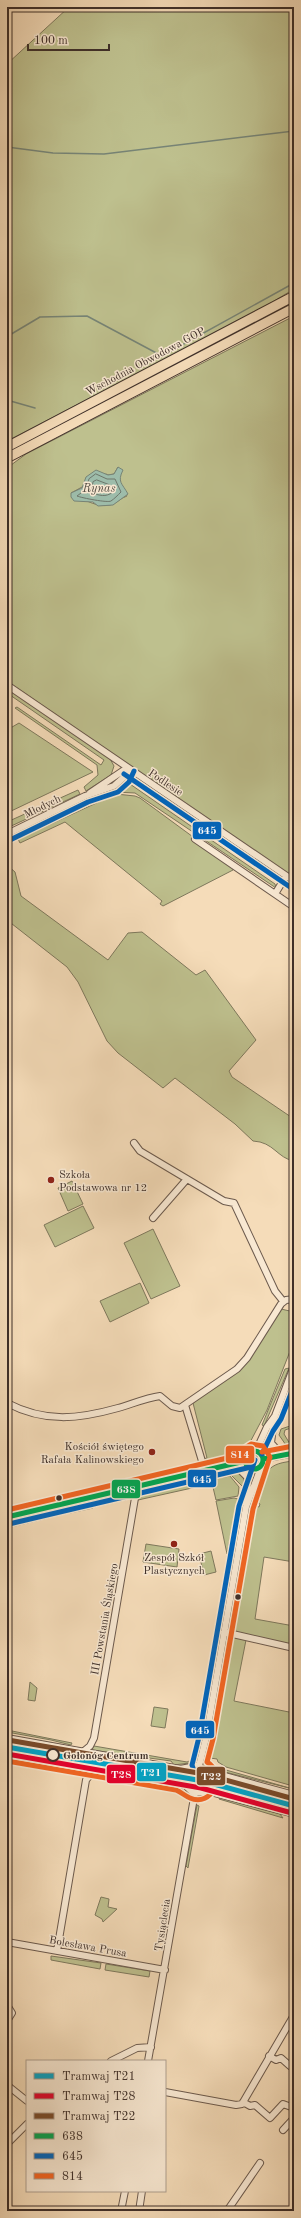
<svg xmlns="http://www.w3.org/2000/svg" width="301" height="2218" font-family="'Old Standard TT',serif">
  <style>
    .green { fill: #bec08e; stroke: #7e785c; fill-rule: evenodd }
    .water { fill: #9dbcaa; stroke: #778476 }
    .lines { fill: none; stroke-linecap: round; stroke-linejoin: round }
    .shore { stroke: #6e766a; stroke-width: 1 }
    .stream { stroke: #778476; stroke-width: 1.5 }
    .minor-casing { stroke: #6c5a4d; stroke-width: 8 }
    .highway-casing { stroke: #3e2f29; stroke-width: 11 }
    .minor { stroke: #f8e8d2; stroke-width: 6 }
    .highway { stroke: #f5dcb9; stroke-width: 9 }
    .bus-1-casing { stroke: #f8e8d2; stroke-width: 8 }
    .bus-2-casing { stroke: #f8e8d2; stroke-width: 8 }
    .bus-3-casing { stroke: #f8e8d2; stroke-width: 8 }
    .bus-1 { stroke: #00a651; stroke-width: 5 }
    .bus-2 { stroke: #0065bd; stroke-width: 5 }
    .bus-3 { stroke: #f26522; stroke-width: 5 }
    .tram-1-casing { stroke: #f8e8d2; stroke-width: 8 }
    .tram-2-casing { stroke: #f8e8d2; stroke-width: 8 }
    .tram-3-casing { stroke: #f8e8d2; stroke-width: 8 }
    .tram-1 { stroke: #03a3c6; stroke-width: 5 }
    .tram-2 { stroke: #e4002b; stroke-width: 5 }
    .tram-3 { stroke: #7a4b2a; stroke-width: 5 }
    .poi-dot { fill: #8f2418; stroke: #f8e8d2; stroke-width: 1.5 }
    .bus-dot { fill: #3e2f29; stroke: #f8e8d2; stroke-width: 1.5 }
    .stop-dot { fill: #f8e8d2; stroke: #3e2f29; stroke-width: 2 }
    .labels { text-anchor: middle; stroke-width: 3; stroke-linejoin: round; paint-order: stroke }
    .street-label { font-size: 11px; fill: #3e2f29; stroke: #f8e8d2 }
    .poi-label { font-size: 11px; fill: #3e2f29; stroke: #f8e8d2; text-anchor: start }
    .stop-label { font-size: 11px; font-weight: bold; fill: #3e2f29; stroke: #f8e8d2; text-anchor: start }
    .water-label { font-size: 12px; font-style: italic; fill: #514b43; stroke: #f8e8d2 }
    .line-badge { stroke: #f8e8d2; stroke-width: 1.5 }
    .badge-label { font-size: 11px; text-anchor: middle; font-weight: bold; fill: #fff }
  </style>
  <rect width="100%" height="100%" fill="#f5dcb9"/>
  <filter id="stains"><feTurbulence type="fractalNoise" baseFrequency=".005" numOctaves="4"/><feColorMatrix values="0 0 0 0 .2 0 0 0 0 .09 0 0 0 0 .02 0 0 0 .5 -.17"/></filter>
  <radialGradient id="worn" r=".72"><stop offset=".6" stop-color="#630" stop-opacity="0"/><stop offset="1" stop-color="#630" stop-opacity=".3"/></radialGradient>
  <path class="green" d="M69,7H294V289L254,313L7,441V64Z
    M294,316V878L7,681V468L26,454ZM118,467L120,484L127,496C120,498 116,504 110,505C97,508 83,499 71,493L106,474L108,475L114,474Z
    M12,692L109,757L114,766L111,775L86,791L84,787L98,775L97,765L15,708L17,707L101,765L104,760L10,695Z
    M19,723L93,772L7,813V730Z
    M131,778L141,780L281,877V880H279L132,778L127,782L275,884L276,888L135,793L115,792L91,802L90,799Z
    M78,790L80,794L7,828V822Z
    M116,794L135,796L140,798L234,867L233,870L163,906L160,904L162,901L65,822L20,843L18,839Z
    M84,801L85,805L17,836L16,833Z
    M7,865L15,872L21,896L108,960L128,933L142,932L196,975L205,970L256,1040L229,1071L232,1077L294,1119V1161C277,1158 274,1142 253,1141L235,1124L175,1078L163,1088L118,1053L107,1041L78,982L67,967L7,920Z
    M72,1181L83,1204L68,1211L58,1188Z
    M83,1206L94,1228L55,1247L44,1225Z
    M153,1229L180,1286L151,1299L124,1243Z
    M140,1283L149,1303L110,1322L100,1301Z
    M281,1309L294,1312V1341L267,1410L247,1448L239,1454L204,1463L203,1459L207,1458L193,1403L242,1368Z
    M289,1368L264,1426L262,1425L285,1369Z
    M290,1426L291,1428L285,1430L284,1434L290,1444H294V1448H288L279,1435L281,1429Z
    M268,1432L270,1446L274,1452L265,1453L261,1447Z
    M294,1461V1562L264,1557L255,1619L294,1626V1651L246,1640L234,1701L294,1713V1759L291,1774L294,1775L293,1786L226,1767L218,1762L217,1759L210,1758L231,1640L235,1629V1614L254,1506L259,1507L260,1504L255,1502C269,1477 259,1464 294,1461Z
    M230,1471H237L244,1477V1488L231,1475Z
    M230,1476L239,1487L238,1496L216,1500L212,1483L219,1478Z
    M195,1479L201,1486L138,1500V1495L143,1491Z
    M242,1491L243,1492L241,1505L242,1513L239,1516L230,1566L232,1570L227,1589L229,1571L227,1558Z
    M130,1494L133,1498L94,1507L90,1503Z
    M254,1494L255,1495L251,1504L238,1588H235L248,1514Z
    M234,1498L238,1499L227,1554L216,1501Z
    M89,1504L93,1508L70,1513L68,1508Z
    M67,1509L68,1513L7,1528V1523Z
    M146,1544L179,1549L177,1567L143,1562Z
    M211,1551L216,1572L204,1575L199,1554Z
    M228,1638L208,1756H206L225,1642Z
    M30,1682L37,1688L35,1701L28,1700Z
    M154,1707L168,1709L165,1728L151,1726Z
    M7,1730L72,1743L71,1745L51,1740L7,1732Z
    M94,1746L187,1762L194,1759L189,1763L174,1765L171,1761L91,1750Z
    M76,1752L179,1771L181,1773L76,1754Z
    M7,1759L46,1766L68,1767L67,1771L7,1761Z
    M75,1760L180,1779L178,1780L74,1763Z
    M226,1770L293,1789L225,1772Z
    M104,1773L107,1776L179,1786L186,1793L92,1776Z
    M224,1778L257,1790L294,1799V1802L223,1782Z
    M222,1787L294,1808V1810L221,1792Z
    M220,1797L280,1814L283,1818L219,1799Z
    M197,1805L199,1806L188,1868L186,1866Z
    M101,1897L109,1899L108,1907L117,1909L103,1922L102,1919L95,1915Z
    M51,1956L101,1963L100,1969L51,1960Z
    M106,1964L150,1971L149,1977L105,1970Z"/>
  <path class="water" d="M118,467L123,470C117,482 122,483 128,494L113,505L98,506L93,502L74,501L71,497V493L82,488L86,477L96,470L108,475L114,474Z"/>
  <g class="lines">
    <path class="shore" d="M96,474L107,479H115L121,492C118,495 114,499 111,501C108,503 82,498 77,496L85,490L89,479Z
      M97,480L110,485L113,492C105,498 100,495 91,493L93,482Z"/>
    <path class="stream" d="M7,147L53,153L104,154L294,131
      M7,339L8,336L40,317L87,316L162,356L294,283
      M7,400L35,408"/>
    <defs>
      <path id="minor" d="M7,685L294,881
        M90,793L127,768
        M7,834L85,796L114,786L123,778L128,768
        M195,839L294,907
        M275,894L286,876
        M134,1143L140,1151L224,1201L234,1203L275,1291L283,1301
        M153,1218L187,1179
        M7,1403C45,1423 79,1419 118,1408C132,1404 146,1398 160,1396L172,1406L180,1408L237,1369L247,1358L281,1304L286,1300L294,1299
        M185,1405L205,1471
        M274,1419L271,1443L282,1455
        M256,1451L267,1427L275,1416L294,1366
        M263,1459L294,1453
        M228,1465L240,1470L248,1478
        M246,1504L249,1468
        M7,1517L245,1461
        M224,1632L294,1648
        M7,1738L180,1769L196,1766L210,1772L294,1795
        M84,1751L90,1746L94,1738L135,1498L134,1488
        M7,1754L184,1785
        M199,1766L206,1738L246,1507L263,1462L259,1452L249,1453L245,1458L247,1466L254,1470L260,1468
        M187,1768L183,1783L192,1792L214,1793L294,1814
        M204,1792L210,1780L208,1771
        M7,1942L165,1970
        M57,1951L86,1780L91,1774L104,1770
        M7,2005L12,2013L7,2021
        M269,2056L276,2060L281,2058L290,2066
        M111,2061L137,2048L151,2047
        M148,2061L195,1792
        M7,2085L27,2101
        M165,2092L236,2105L242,2104L294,2015
        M243,2102L250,2106L255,2105L270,2118L283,2104L294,2108
        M283,2130L294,2118
        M7,2144L27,2124
        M121,2211L125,2191
        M139,2211L142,2191
        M227,2211L260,2163"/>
      <path id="highway" d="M7,447L294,296
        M7,458L294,308"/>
    </defs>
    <use href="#minor" class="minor-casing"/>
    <use href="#highway" class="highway-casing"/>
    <use href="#minor" class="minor"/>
    <use href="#highway" class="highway"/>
    <defs>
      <path id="bus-1" d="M245 1460a9 9 0 1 1 18 0a9 9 0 1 1-18 0Z
        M263,1459L294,1453
        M7,1517L245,1461"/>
      <path id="bus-2" d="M124,774L290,887
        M10,840L88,802L118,792L129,782L134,771
        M262,1454L273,1431L281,1419L294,1386
        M8,1747L180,1776L195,1785H200L202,1776L194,1771L192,1765L199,1737L239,1506L255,1460L253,1459L251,1465L247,1468L9,1524"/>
      <path id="bus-3" d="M262,1452L293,1446
        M7,1510L240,1455L242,1450L251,1444L263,1446L270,1457L253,1509L213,1739L207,1762C227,1774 212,1808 190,1798C185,1796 181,1792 176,1790L7,1761"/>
    </defs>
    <use href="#bus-1" class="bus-1-casing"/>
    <use href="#bus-2" class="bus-2-casing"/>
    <use href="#bus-3" class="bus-3-casing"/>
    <use href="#bus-1" class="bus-1"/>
    <use href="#bus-2" class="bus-2"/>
    <use href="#bus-3" class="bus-3"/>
    <defs>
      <path id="tram-1" d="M7,1747L203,1781L294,1806"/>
      <path id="tram-2" d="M7,1754L201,1788L292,1813"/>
      <path id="tram-3" d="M8,1740L204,1774L294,1799"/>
    </defs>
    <use href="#tram-1" class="tram-1-casing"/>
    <use href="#tram-2" class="tram-2-casing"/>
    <use href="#tram-3" class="tram-3-casing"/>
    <use href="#tram-1" class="tram-1"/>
    <use href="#tram-2" class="tram-2"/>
    <use href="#tram-3" class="tram-3"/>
  </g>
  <g class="poi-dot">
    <circle cx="51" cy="1180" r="4"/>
    <circle cx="152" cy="1452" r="4"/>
    <circle cx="174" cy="1544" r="4"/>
  </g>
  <g class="bus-dot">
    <circle cx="59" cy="1498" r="3.5"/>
    <circle cx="238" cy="1597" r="3.5"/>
  </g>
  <circle class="stop-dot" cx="53" cy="1755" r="6"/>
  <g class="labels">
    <g class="street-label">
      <text transform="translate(145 361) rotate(-28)" y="4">Wschodnia Obwodowa GOP</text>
      <text transform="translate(166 782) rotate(34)" y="4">Podlesie</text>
      <text transform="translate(42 806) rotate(-26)" y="4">Młodych</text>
      <text transform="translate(104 1619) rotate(-80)" y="4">III Powstania Śląskiego</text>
      <text transform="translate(162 1925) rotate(-81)" y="4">Tysiąclecia</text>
      <text transform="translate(88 1946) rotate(10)" y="4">Bolesława Prusa</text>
    </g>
    <g class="poi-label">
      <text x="59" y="1178">Szkoła<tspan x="59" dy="13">Podstawowa nr 12</tspan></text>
      <text x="144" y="1450" text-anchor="end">Kościół świętego<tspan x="144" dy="13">Rafała Kalinowskiego</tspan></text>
      <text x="174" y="1561" text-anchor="middle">Zespół Szkół<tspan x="174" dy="13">Plastycznych</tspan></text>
    </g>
    <g class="stop-label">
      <text x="63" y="1759">Gołonóg Centrum</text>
    </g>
    <g class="water-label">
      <text x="99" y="492">Rynas</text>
    </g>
  </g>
  <g class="line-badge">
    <rect x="192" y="821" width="30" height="19" rx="4" fill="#0065bd"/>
    <rect x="225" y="1445" width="30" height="19" rx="4" fill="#f26522"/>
    <rect x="187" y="1469" width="30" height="19" rx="4" fill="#0065bd"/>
    <rect x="111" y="1479" width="30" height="20" rx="4" fill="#00a651"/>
    <rect x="185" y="1720" width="30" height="19" rx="4" fill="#0065bd"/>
    <rect x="136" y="1762" width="31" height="20" rx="4" fill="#03a3c6"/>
    <rect x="106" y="1764" width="30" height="20" rx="4" fill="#e4002b"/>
    <rect x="196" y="1766" width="30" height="20" rx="4" fill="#7a4b2a"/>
  </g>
  <g class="badge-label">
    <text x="207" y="834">645</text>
    <text x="240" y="1458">814</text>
    <text x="202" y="1483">645</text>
    <text x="126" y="1493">638</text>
    <text x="200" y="1734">645</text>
    <text x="151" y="1776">T21</text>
    <text x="121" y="1778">T28</text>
    <text x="211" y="1780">T22</text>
  </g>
  <rect width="301" height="2218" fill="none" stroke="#f5dcb9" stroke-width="24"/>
  <rect x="8" y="8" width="285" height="2202" fill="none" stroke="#3e2f29" stroke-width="2"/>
  <rect x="12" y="12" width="277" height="2194" fill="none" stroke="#3e2f29"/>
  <rect x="26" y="2060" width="140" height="132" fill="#f8e8d2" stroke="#ae9e8e"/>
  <rect x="34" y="2073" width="20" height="6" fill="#03a3c6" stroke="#ae9e8e"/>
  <text x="62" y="2080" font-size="12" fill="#3e2f29">Tramwaj T21</text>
  <rect x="34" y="2093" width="20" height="6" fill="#e4002b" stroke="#ae9e8e"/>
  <text x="62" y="2100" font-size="12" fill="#3e2f29">Tramwaj T28</text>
  <rect x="34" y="2113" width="20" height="6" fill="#7a4b2a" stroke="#ae9e8e"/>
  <text x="62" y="2120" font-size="12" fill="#3e2f29">Tramwaj T22</text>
  <rect x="34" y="2133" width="20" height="6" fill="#00a651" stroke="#ae9e8e"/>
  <text x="62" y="2140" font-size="12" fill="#3e2f29">638</text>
  <rect x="34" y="2153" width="20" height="6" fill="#0065bd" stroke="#ae9e8e"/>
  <text x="62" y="2160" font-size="12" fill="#3e2f29">645</text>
  <rect x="34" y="2173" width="20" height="6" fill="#f26522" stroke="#ae9e8e"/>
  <text x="62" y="2180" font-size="12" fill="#3e2f29">814</text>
  <path d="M28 44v6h81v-6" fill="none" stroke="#3e2f29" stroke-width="2"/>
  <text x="34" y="44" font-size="12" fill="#3e2f29" stroke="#f8e8d2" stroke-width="3" paint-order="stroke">100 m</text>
  <rect width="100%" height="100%" filter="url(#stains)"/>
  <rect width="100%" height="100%" fill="url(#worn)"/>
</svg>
